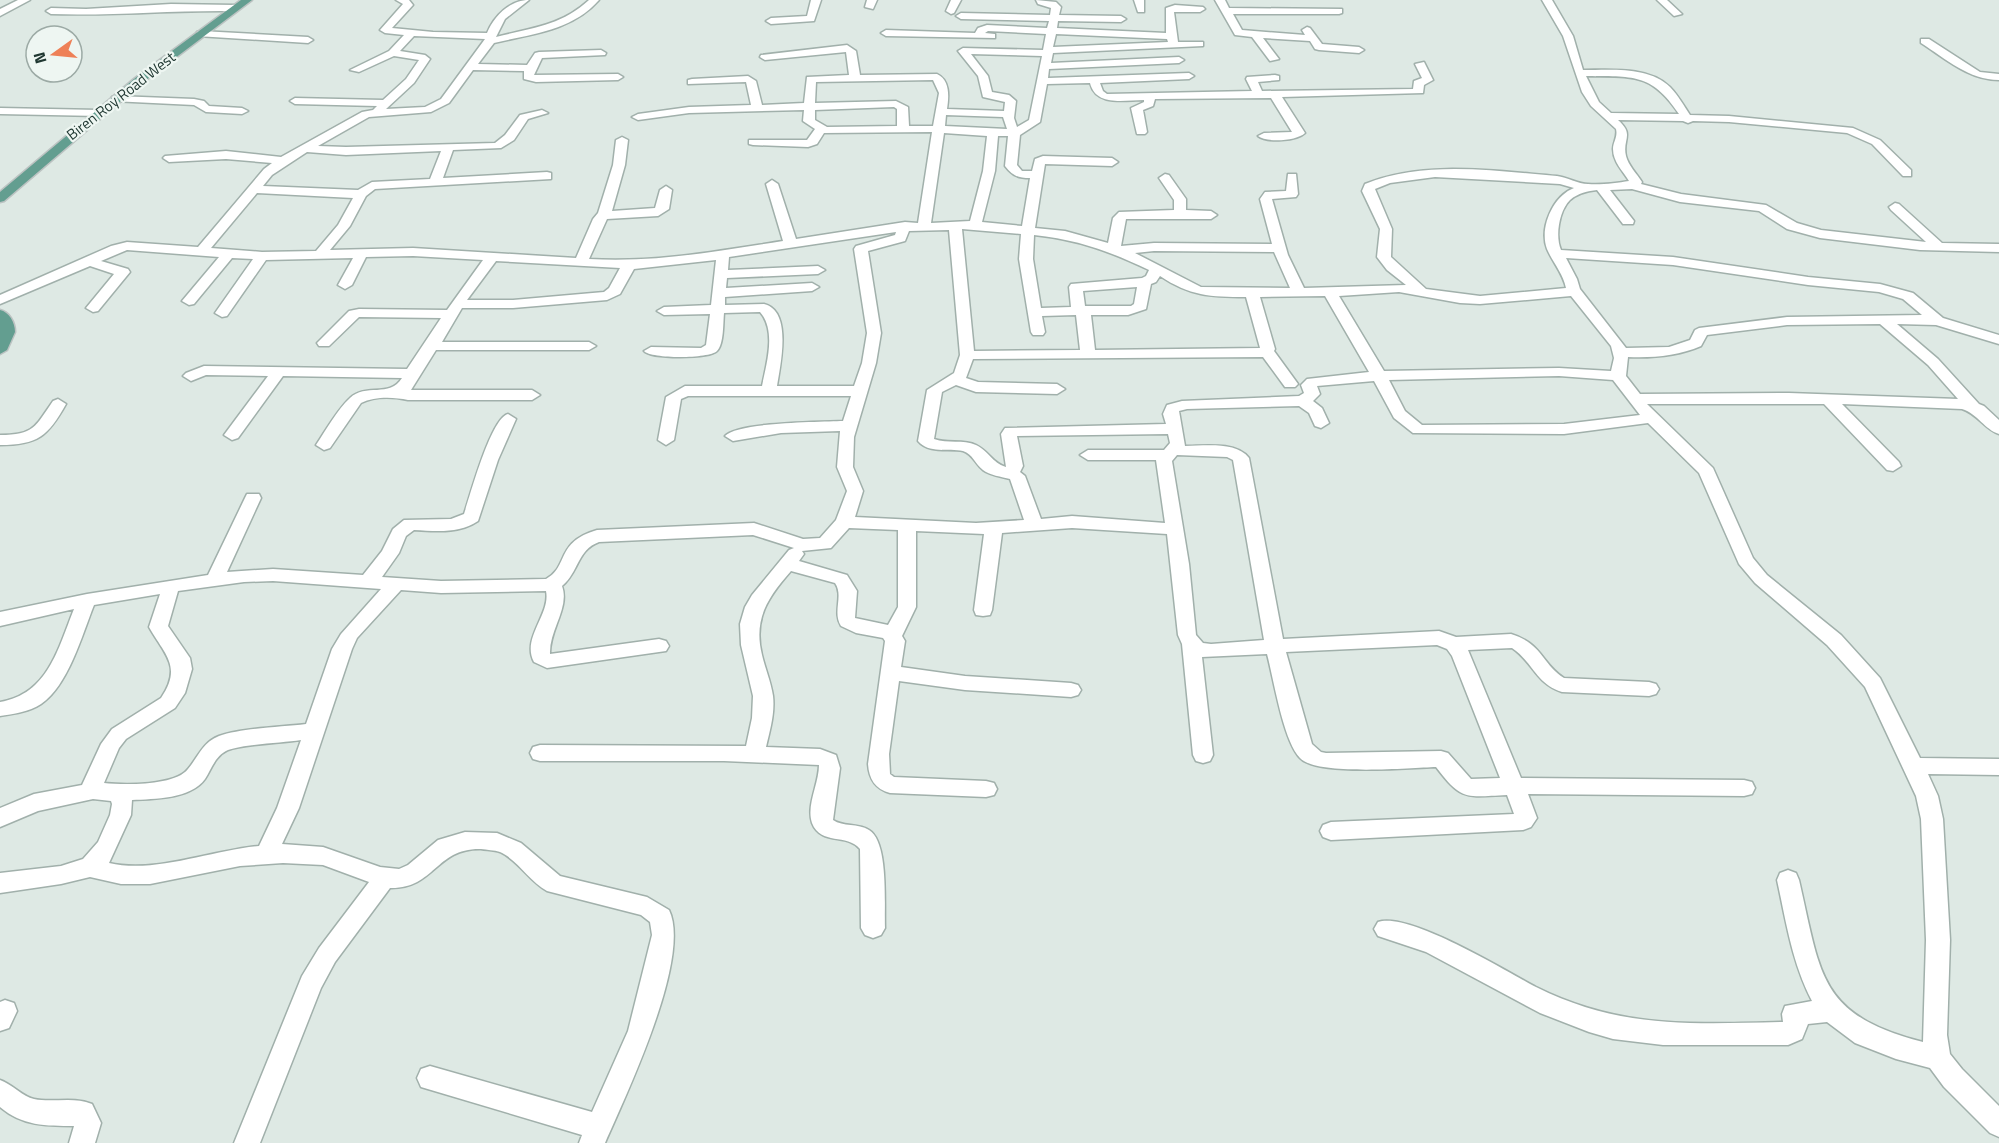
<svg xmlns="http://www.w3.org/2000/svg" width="1999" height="1143" font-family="'Titillium Web',sans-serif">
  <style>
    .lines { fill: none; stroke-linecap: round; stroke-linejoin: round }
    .minor-casing { stroke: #a1b0ab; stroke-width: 3 }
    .major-casing { stroke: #bcc3c2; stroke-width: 3 }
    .minor { fill: #fff; fill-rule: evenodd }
    .major { fill: #639e90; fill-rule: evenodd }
    .labels { text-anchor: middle; stroke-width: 4.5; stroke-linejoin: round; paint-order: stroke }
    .far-street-label { font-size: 15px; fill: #203832; stroke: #eef6f2 }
  </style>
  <rect width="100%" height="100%" fill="#dee9e4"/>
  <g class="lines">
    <defs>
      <path id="minor" d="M18,0H30L0,16V9Z
        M396,0H409L413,5L392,28L433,32L487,33C494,16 510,0 529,0L505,19L496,37C531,28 561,26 589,0H599C572,31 531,34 494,43L478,64L527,65L535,53L539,52L601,50L606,53L605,55L542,58L534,75L618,74L623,77L618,80L536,82L524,79V71L473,70L449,103L431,112L369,117L318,146L346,147L495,143L505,135L520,115L542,110L548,113L528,119L514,140L501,148L453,150L443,178L547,172L551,173V179L375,189L366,196L350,226L330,250L413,248L576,258L593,219L598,213L613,165L616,140L622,137L628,140L625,165L612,211L655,208L660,190L666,186L672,190L669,209L658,216L607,219L589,259C655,263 718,251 783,241L766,184L772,180L778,184L796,239L905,222L918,223L932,132L824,133L817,144L808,147L753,145L749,144V140H807L815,129L803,121L804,110L689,113L638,120L632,117L638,114L689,107L751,105L746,82L688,84V80L692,79L748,76L756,81L762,105L804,103L807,77L849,75L846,52L765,60L760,57L761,55L847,45L856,51L860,75L937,74C950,80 949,96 947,109L1004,111L1005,102L983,97L978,76L958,51L963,48L1043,50L1046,34L988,31L985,33L995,34V38L886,36L881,33L886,30L975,33L978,28L987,25L1047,28L1049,21L961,19L956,16L961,13L1050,15L1051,8L1038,4L1036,0L1056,2L1061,7L1059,15L1121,16L1126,19L1121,22L1058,21L1057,28L1166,33V8L1175,5L1203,7L1205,9L1200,12H1174L1178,42H1203V46L1053,53L1051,63L1179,57L1184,60L1179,63L1049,69L1048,78L1189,73L1194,76L1189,79L1100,83L1103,91L1107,94L1252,91L1246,79L1247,77L1275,75L1279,76V80L1258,82L1262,91L1413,89L1414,81L1422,78L1415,64L1424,62L1433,80L1424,85L1423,93L1282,97L1305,133C1297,141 1267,143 1258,136L1264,133L1292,132L1271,98L1155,99L1153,106L1143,110L1147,132L1145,134H1137L1131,108L1144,102V100C1124,100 1096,107 1090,83L1047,84L1040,122L1020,135L1017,165L1022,171H1032L1035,159L1043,156L1112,158L1118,162L1112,166L1045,164L1035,228L1065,231L1108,243L1113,218L1119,212L1174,210V200L1159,178L1165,174L1169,175L1186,199V210L1211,211L1217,215L1211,219H1126L1121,246L1154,243L1272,244L1260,199L1265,192L1286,191L1288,174H1296L1298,194L1296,197L1272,199L1288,255L1304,288L1406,285L1387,270L1377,257L1380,229L1362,191L1365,184C1424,160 1494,171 1557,176C1567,177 1578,184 1588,184C1601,185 1617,183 1629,181C1623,171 1613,162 1613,149C1613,142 1618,137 1616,129L1591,106L1582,92L1563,36L1542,0H1552L1573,36L1583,70C1611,70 1649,66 1670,87C1678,95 1684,106 1690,115L1729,116L1853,128L1880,140L1911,170V176H1903L1872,144L1847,133L1729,122L1693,121L1688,123L1683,121L1618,120C1635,135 1622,139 1626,156C1628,165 1637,174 1642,182L1641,184L1681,194L1766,205L1797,223L1821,230L1926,242L1891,210L1889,207L1895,203L1899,204L1942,243L1999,244V252L1920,250L1820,238L1787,229L1759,211L1680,202L1632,189L1610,190L1634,221L1633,224H1623L1597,190C1588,191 1578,193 1570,200C1559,211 1555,236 1561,250L1673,257L1808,277L1880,284L1913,293L1943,318L1999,335V344L1936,325L1897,324L1938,359L1979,404L1984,406L1999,420V434C1985,430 1978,414 1962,409L1842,404L1899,462L1901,466L1893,471L1887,470L1824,404H1647L1713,468L1753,558L1767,575L1841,635L1880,678L1920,758L1999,759V775L1928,774L1938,796L1943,819L1950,940L1947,1035L1950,1054L1962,1069L1999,1106V1137L1990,1133L1944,1087L1930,1068L1896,1059L1855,1043L1827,1022L1808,1024L1802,1039L1788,1045H1663L1613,1039L1589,1032L1540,1013L1426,952L1378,936L1374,929L1378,922C1408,911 1506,971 1536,987C1620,1029 1692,1024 1783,1022L1782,1014L1785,1006L1812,1001C1792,963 1786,921 1777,880L1780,873L1788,870L1796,873L1799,880C1821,975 1818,1015 1923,1042L1926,940L1921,819L1916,796L1865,687L1827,645L1755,583L1739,564L1699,473L1648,423L1564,434L1413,433L1394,418L1374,381L1317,386L1320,394L1313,401L1322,408L1329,423L1321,428L1315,426L1309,413L1299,406L1187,409L1179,411L1185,446C1204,446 1236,441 1249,458L1283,639L1439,631L1456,637L1511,634C1543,644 1541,663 1564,678L1649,682L1656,684L1659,689L1656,694L1649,696L1562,692C1536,684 1533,662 1512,648L1468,650L1521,778L1744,780L1752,782L1755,788L1752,794L1744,796L1528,794L1537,818L1531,827L1523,830L1331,840L1323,837L1320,831L1323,825L1331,822L1514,814L1507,795C1465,797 1462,801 1436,767C1409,768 1316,776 1300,758C1283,740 1274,680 1267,654L1202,657L1213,755L1210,761L1203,763L1196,761L1193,755L1182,644L1178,635L1167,534L1072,528L1002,533L992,610L990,615L983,616L976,615L974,610L984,534L916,531V607L902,636L905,641L901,667L965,676L1071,683L1078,685L1081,690L1078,695L1071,697L965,690L899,681L889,754L890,774L894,777L986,781L994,783L997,789L994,795L986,797L890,793C875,789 869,779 868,764L885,641L883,638L856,633L841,626C832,612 844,596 835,583L791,571C768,597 753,619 762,655C765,668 771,682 773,696C775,713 770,730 766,747L820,749L836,755L840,768L833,820C843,827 858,823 869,830C889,842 884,905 885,928L881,935L873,938L865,935L861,928L860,849C847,833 821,846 812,823C806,805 819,784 819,765L724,761H540L533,759L530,753L533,747L540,745L746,746L752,718L753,696L741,645L740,624L745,607L752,595L789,550L794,548L753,535L599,542C577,550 579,572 562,586C570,608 549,630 550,654L659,639L666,641L669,646L666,651L547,668L534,662C521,638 551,614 546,591L441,593L401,590L357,638L352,649L299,808L282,844L323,847L380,867L399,869L408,865L438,840L465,832L497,833L521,843L560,876L647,897L669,910C692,957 626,1095 605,1143H579L582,1135L421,1087L417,1078L421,1069L430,1066L592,1112L628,1031L652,935L650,922L641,915L547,891C529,881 518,860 500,852C494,850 487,850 481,849C435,848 435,889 390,888L335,962L321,988L260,1143H234L302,976L319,948L369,882L323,865L283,863L240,866L150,884H121L90,877L61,884L0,893V873L61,866L83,859L98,842L110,815L112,804L111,801L93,799L38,811L0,827V808L34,794L82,785L101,744L112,729L161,698C183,666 164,654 149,627L160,594L94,605C82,635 68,686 41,704C29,712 13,714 0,716V702C48,694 58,649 74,609L0,626V612L87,594L208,575L245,498L247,494H259L261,498L227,572L273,569L363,575L382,551L393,529L404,520L451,519L464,514C470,496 491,418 508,414L516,419L498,460L478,521C459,534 436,531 414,530L406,536L399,553L382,577L441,581L546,579C569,567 555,542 597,530L754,523L803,539L820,538L836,520L847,491L837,467L840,431L781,433L733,441L725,436C737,422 822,422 843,421L851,396H688L681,399L674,440L666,445L658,440L666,397L685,386H762C766,365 777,331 760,312L724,313C723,323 724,344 717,351C709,359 651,359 644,351L651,347L701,348L706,345L710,314L664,315L657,311L664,307L711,305L716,260L634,269L620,294L607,300L513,308H462L442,342H589L596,346L589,350H436L411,390H532L540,395L532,400H408C394,397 375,396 361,403L330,448L324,450L316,445C326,430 337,410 350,398C365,383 390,398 402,378L283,376L238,438L232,440L224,435L268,376L206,375L191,381L183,376L186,373L204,366L407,369L441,318L359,317L329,346H319L317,343L349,311L359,309L447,310L483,260L413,256L366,257L352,285L345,289L338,285L353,258L266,260L227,316L222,317L215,313L253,259L232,258L194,304L189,305L182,301L219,257L127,250L101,261L128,269L130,272L98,311L93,312L86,308L114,274L90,266L0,304V295L111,246L127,242L198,247L264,169L272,163L226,159L169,162L163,158L165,156L226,151L281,157L362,112L373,110L377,106L295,104L290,101L295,98L383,100L406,79L419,60L394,56L359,72L350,70L389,51L404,35L385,33L380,30L403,4ZM1056,34L1167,39L1168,42L1053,47ZM414,36L485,39L441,99L425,107L386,109L414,83L430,59L425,55L400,51ZM971,54L1042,56L1029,120L1017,127L1014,118L1016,101L1009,95L992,92L988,76ZM1586,76C1632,77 1651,72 1679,114L1611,113L1599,102ZM933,80L939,93L933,126H909L908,107L896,101L815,103L816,82ZM894,107L897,109V126L827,127L815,120V110ZM946,115L1003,117L1007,129L945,126ZM944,133L987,136L983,171L970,221L931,223ZM998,136H1008L1005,166C1013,176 1018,178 1030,178L1022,226L982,222L995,171ZM441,151L430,179L372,182L358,190L263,186L272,175L307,152L346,155ZM1435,177L1560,184L1574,188C1553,196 1539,228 1547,249C1553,263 1563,273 1566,288L1480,296L1426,289L1391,257L1392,229L1375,189L1390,183ZM257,193L353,198L338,225L316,251L262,252L211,248ZM962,229L1021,234L1019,259L1031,332L1033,335H1043L1045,332L1042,316L1076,315L1080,350L974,351ZM949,230L960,355L954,373L927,390L918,441C929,454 948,448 963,451C973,454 975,464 983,470C989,475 1002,477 1010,479L1024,520L976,523L855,517L863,491L853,467L854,437L876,363L881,333L868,251L905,241L909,231ZM896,232L895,235L856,246L854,249L867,333L862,363L854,386H777C780,366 793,311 764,304L725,305V297L812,291L819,287L812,283L726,288L727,278L818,274L825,270L818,266L728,270L729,257ZM1034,235C1079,240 1109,251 1149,270L1146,276L1142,278L1071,284L1069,287L1071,307L1041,308L1033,259ZM1154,251L1274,252L1290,288L1201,287L1135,253ZM1566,258L1673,265L1808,285L1879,292L1903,299L1922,315L1787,317L1699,328L1695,330L1690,340L1669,347L1626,348L1580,289L1577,279ZM496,261L620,268L609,288L604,292L513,300H467ZM1160,276C1190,296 1210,297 1246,297L1260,348L1095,350L1091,315H1128L1146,309L1151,284L1156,282ZM1137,287L1134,304L1131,306H1085L1083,291ZM1399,292L1460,303L1480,304L1571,296L1611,346L1614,358L1611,371L1559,368L1384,371L1339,296ZM1325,296L1369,372L1307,379L1301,385L1304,393L1299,396L1182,401L1167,405L1163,414L1166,424L1005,428L1001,434L1006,467C991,462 990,452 976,445C963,439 948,444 934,439L942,392L956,385L976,392L1057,394L1065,389L1057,384L978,382L966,378L973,359L1263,357L1285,387H1295L1298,384L1274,351L1275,349L1260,297ZM1880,324L1928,365L1958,399L1789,393L1640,394L1626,376L1628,357C1653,358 1678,356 1701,346L1707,335L1787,325ZM1559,376L1613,380L1640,415L1564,424L1422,425L1405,411L1389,380ZM1168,434L1170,443L1164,450H1088L1080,455L1088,460H1156L1165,523L1072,516L1041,519L1025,476L1020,472L1023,466L1017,436ZM1177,455L1227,457L1233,460L1264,640L1211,644L1203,643L1196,635L1189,564L1172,461ZM849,528L898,530V607L888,625L855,618L857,591L847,575L799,561L804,554L802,551L831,548ZM273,581L381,589L341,634L332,649L306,724C282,727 241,728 219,736C202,743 199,756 188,769C175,786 124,785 104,783L119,748L126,739L175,708L185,693L192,669L190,658L168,626L178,591L244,582ZM1437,645L1447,649L1452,656L1500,778L1471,779L1448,753L1441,751L1326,753L1321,752L1312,744L1286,652ZM301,740L277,808L259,846C212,850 155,874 109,863L131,815L132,800C154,799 191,799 205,779C212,768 215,756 228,750C244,744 282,743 301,740Z
        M811,0H821L814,21L771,24L766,21L771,18L807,16Z
        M867,0H877L873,9L865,7Z
        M951,0H961L954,13L951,14L946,11Z
        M1134,0H1144V12H1138Z
        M1215,0H1225L1229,8L1342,9V13L1339,14H1233L1242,30L1305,35L1302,30L1307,27L1310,28L1322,44L1359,47L1364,50L1359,53L1319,50L1315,49L1310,41L1263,38L1279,59L1270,61L1252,37L1235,35Z
        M1657,0H1667L1682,14L1674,16Z
        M171,4L235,5L240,8L235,11C174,10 112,16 51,14L46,11L51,8L86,9Z
        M201,31L308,37L313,40L308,43L197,36V32Z
        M1921,39H1929L1980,72L1999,74V80C1969,80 1946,59 1921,43Z
        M116,96L194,99L204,101L209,106L242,108L248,111L242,114L206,112L194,105L112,101V97Z
        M0,108L99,110L105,113L99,116L0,114Z
        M58,399L66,404C48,436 38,445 0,445V435C34,435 35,427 53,401Z
        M5,1000L14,1003L17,1011L9,1028L0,1031V1002Z
        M0,1080C12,1084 23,1097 34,1099C53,1103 73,1096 92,1104L101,1123L95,1143H69L74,1126C46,1126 22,1126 0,1107Z"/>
      <path id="major" d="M241,0H252L142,83L4,201L0,202V192L134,79Z
        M0,310C9,312 15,322 15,332L7,350L0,354Z"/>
    </defs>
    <use href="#minor" class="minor-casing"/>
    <use href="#major" class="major-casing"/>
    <use href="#minor" class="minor"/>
    <use href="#major" class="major"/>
  </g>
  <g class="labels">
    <g class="far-street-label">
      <text transform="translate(121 96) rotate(-38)" y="5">Biren Roy Road West</text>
    </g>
  </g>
  <g transform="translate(54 54) rotate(255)"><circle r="28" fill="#eef6f2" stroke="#9caaa5" stroke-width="1.5"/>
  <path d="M0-4.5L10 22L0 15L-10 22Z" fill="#ee8057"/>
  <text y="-9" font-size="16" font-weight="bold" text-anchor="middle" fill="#203832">N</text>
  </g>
</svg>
